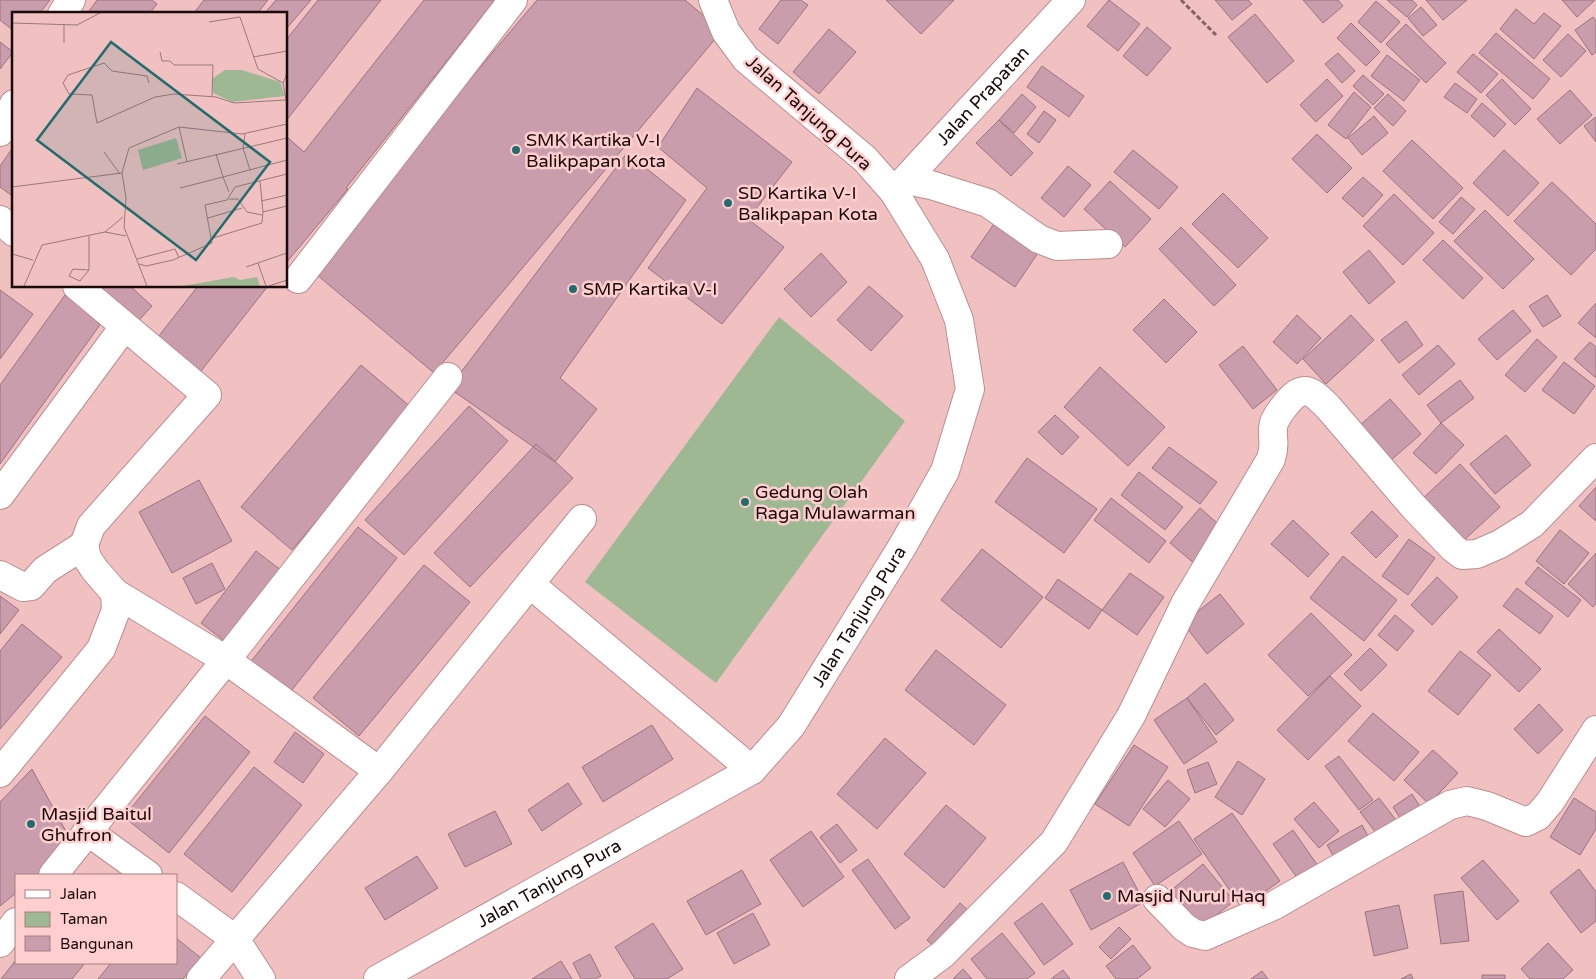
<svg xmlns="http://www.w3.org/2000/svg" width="1596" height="979" font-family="'Varela Round',sans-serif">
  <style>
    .green { fill: #9db893 }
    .building { fill: #c99dab; stroke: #9c7380 }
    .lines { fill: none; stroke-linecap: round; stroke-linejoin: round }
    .minor-casing { stroke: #bc8e8f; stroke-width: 30 }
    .path { stroke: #836464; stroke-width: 3; stroke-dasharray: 5 2.5; stroke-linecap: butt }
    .minor { stroke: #fff; stroke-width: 28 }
    .poi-dot { fill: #206c6e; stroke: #ffcece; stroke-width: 2 }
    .labels { text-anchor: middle; stroke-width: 5; stroke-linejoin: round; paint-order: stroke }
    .street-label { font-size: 18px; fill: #1b0b0c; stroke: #ffcece }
    .poi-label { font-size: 18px; fill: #1b0b0c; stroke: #ffcece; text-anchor: start }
    .inset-road { fill: none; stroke: #9b7879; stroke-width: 1 }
    .view { fill: #206c6e; fill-opacity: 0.15; stroke: #206c6e; stroke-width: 2.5 }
    .inset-edge { fill: none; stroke: #1b0b0c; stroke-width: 2.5 }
  </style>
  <rect width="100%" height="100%" fill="#f1c1c1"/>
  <path class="green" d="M779,317L905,421L716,683L585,582Z"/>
  <path class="building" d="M0,0H50L39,14H14V31L0,20Z
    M97,0H152L157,4L149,14H87Z
    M204,0H268L257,14H193Z
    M276,0H311L286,29V14H264Z
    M318,0H381L286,121V40Z
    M424,0H495L346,188L348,189L286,263V136L304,152Z
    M537,0H685L722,31L434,373L310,269Z
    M781,0H801L808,5L778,44L759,29Z
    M886,0H954L921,34Z
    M1109,0L1140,24L1118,51L1087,26Z
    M1215,0H1248L1252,4L1232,20Z
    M1303,0H1338L1343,6L1323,23Z
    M1387,0H1412L1417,5L1407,17Z
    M1426,0H1467L1443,20Z
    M1562,0H1595L1577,17Z
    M1376,1L1400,22L1381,43L1358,22Z
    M1421,7L1437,25L1423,36L1408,18Z
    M1516,9L1534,24L1544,13L1561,26L1534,59L1500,29Z
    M1255,14L1294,61L1267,83L1228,37Z
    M1593,17L1596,21V52L1592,55L1575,30Z
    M1351,23L1380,52L1366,66L1337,38Z
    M1406,24L1446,63L1426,83L1386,44Z
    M1147,27L1171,48L1147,76L1123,56Z
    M829,29L856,52L819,94L793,72Z
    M1496,33L1550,79L1533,99L1479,53Z
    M1568,34L1586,51L1561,77L1543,60Z
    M0,42L13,52L0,69Z
    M1338,53L1355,71L1342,83L1325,64Z
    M1473,54L1498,74L1481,93L1457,72Z
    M1387,55L1420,80L1404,101L1371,76Z
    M1042,66L1084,96L1069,117L1027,87Z
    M1363,75L1384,94L1373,105L1353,86Z
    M1327,79L1343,96L1316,122L1300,105Z
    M1502,79L1531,109L1515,125L1486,95Z
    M1455,83L1477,99L1467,113L1444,97Z
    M697,88L792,162L748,219L784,247L722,324L648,268L707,188L658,147Z
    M1570,90L1592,115L1560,144L1537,119Z
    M1354,92L1371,107L1346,139L1328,125Z
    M1022,94L1036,107L1014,133L999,120Z
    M1388,94L1406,111L1393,126L1374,108Z
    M1482,103L1506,124L1494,137L1471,116Z
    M1044,111L1056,120L1039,143L1027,134Z
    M1374,116L1388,133L1362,155L1348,138Z
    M1596,117V142L1584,126Z
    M999,120L1033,153L1011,176L976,143Z
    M1317,134L1352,168L1327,193L1292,159Z
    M1412,140L1463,188L1433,219L1383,171Z
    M14,146V197L0,187V166Z
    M1133,150L1178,187L1159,209L1114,172Z
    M1504,150L1539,183L1508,216L1473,183Z
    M627,153L686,200L560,378L597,409L555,462L449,388Z
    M1068,166L1091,185L1064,217L1041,198Z
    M1363,177L1383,195L1363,217L1342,198Z
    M1110,181L1151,219L1125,247L1084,209Z
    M1552,182L1596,224V249L1571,275L1514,221Z
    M1223,193L1268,238L1238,268L1192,224Z
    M1394,194L1434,233L1403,265L1363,226Z
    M1461,197L1475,209L1453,234L1439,222Z
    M1485,210L1534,259L1503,289L1454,241Z
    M998,218L1042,247L1015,287L971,257Z
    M1181,227L1236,285L1214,306L1159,249Z
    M1443,240L1483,278L1463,299L1423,260Z
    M1369,250L1395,282L1369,304L1343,272Z
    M821,253L847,282L811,317L784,289Z
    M85,286H130L152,306L131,329Z
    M198,286H268L201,371L158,337Z
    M869,286L903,316L871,351L837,320Z
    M0,290L33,314L0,359Z
    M65,295L102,322L0,464V385Z
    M1547,295L1561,316L1543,327L1529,306Z
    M1164,299L1197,332L1166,363L1133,330Z
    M1596,303V338L1578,323Z
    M1513,310L1531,331L1497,360L1478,339Z
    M1297,315L1321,338L1297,364L1273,342Z
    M1351,315L1374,340L1326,384L1303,359Z
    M1406,321L1423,345L1399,363L1381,340Z
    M1537,339L1557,357L1525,392L1505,375Z
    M1590,342L1596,347V378L1574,359Z
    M1438,345L1455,364L1419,395L1402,375Z
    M1243,346L1277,390L1253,409L1219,365Z
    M1564,362L1595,386L1574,414L1542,390Z
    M361,365L412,408L292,550L241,507Z
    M1100,367L1165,427L1128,466L1064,407Z
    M1460,380L1474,398L1441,423L1427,405Z
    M1390,399L1421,434L1390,461L1360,425Z
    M469,406L508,441L404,555L365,520Z
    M1055,415L1079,437L1062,455L1038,432Z
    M1441,423L1464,445L1436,474L1413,453Z
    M1506,435L1531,465L1495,494L1470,464Z
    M536,444L573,478L470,587L434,553Z
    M1169,447L1217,482L1200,504L1152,468Z
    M1027,458L1097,509L1064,553L995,502Z
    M1460,464L1500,507L1462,542L1422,499Z
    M1139,472L1183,507L1165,530L1121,495Z
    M199,480L232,541L172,573L139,512Z
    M1596,487V521L1579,506Z
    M1111,498L1166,541L1149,563L1094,520Z
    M1200,508L1224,529L1195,564L1170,543Z
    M1372,511L1398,536L1376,558L1351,533Z
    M1293,520L1329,554L1308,577L1271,544Z
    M358,527L397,558L287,696L248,665Z
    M1560,530L1589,553L1564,584L1536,561Z
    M1409,539L1435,558L1408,595L1382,576Z
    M982,549L1043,597L1001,648L941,600Z
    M256,551L286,574L231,646L201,623Z
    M1596,553V603L1593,607L1568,584Z
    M1343,556L1397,600L1364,641L1310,598Z
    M212,563L225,589L196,604L183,578Z
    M424,565L470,602L359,736L313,698Z
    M1538,567L1581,600L1568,617L1525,583Z
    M1130,573L1164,597L1137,635L1102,610Z
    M1437,577L1458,597L1432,625L1411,605Z
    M1058,579L1102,610L1089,629L1045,598Z
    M1517,588L1553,616L1540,634L1503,606Z
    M1220,594L1244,624L1207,654L1183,623Z
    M0,596L19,610L0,634Z
    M1311,613L1352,655L1308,696L1268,655Z
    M1395,615L1414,631L1397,651L1378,635Z
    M22,624L62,657L0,729V651Z
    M1499,629L1541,669L1519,692L1477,652Z
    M1370,648L1387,665L1361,691L1344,674Z
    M936,650L1006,705L974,745L905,690Z
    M1460,651L1491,675L1458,715L1428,691Z
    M1330,676L1361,706L1308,760L1277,730Z
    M1205,683L1234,720L1216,735L1187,698Z
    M1187,698L1217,742L1184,764L1154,720Z
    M1539,704L1563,730L1538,754L1514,729Z
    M1373,713L1419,752L1394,781L1348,741Z
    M205,716L250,752L169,853L124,817Z
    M652,725L673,759L603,802L582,767Z
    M295,732L324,754L303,783L274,762Z
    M885,738L926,773L877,829L837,794Z
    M1134,745L1168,767L1129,826L1095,804Z
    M1433,750L1458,773L1429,804L1404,780Z
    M1339,756L1373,800L1359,810L1325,766Z
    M1238,761L1265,779L1242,815L1215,797Z
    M1208,762L1217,784L1195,793L1187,770Z
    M254,767L302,805L232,892L184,854Z
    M32,769L74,846L38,875H16V893L0,906V802Z
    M1168,780L1190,799L1165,827L1143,809Z
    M568,783L582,804L542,831L528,810Z
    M1412,794L1426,816L1407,829L1393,807Z
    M1379,798L1402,828L1383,842L1360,812Z
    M1574,798L1596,812V829L1580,855L1550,837Z
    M1314,802L1339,831L1319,848L1294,819Z
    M946,805L986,838L944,888L904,854Z
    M495,811L512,844L465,867L448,834Z
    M1232,813L1280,881L1242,908L1194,839Z
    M1179,821L1202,854L1155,886L1133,853Z
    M837,824L857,850L840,863L820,837Z
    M1362,825L1374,847L1339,866L1327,845Z
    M1293,830L1318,866L1298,879L1273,844Z
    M811,831L844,877L803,907L770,860Z
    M417,856L438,888L385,920L365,888Z
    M868,859L910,918L895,929L852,870Z
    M1483,860L1519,901L1497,920L1461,878Z
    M1123,862L1144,902L1091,930L1070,890Z
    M1203,864L1234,901L1198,930L1168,893Z
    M1579,869L1596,892V921L1581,933L1550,892Z
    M742,870L761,904L706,935L687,901Z
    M1463,891L1469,941L1441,944L1434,895Z
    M960,903L973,915L940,952L927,940Z
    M1042,903L1073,944L1044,965L1014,923Z
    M1399,905L1408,948L1374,956L1365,912Z
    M753,913L770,945L734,964L717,933Z
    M653,923L683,969L667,979H635L615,947Z
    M1119,927L1131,939L1111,959L1099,947Z
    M1002,933L1035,973L1027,979H987L971,959Z
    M176,938L201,958L183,979H98L111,963H176Z
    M1548,943L1573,970L1563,979H1530L1521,969Z
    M1133,945L1151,968L1137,979H1116L1106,966Z
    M590,954L601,976L595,979H581L573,963Z
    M16,960V963H85L72,979H1Z
    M561,961L572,979H532Z
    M963,969L972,979H953Z
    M1063,970L1070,979H1051Z
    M1262,971L1268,979H1251Z
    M1411,974L1413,979H1401Z
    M1482,975H1505V979H1482Z"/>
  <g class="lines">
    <defs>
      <g id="minor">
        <path d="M62,14L71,0"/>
        <path d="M0,132L14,104"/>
        <path d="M906,180L931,185L988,203L1039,239L1057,246L1108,244"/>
        <path id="s1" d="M894,192L1071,0"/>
        <path d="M0,220L14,232"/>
        <path d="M298,279L513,0"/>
        <path d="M0,495L124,327"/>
        <path d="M0,575L23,587L31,586L45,570L84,545"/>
        <path d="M530,584L752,770"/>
        <path d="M379,771L226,660L448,377"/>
        <path d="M0,773L101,649L116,610L115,593L95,570L87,558L84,545L91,526L207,395L77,286"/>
        <path d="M87,831L148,875"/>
        <path d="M53,875L226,660L115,593"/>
        <path d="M176,896L235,939L261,979"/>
        <path d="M1157,899L1184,927L1193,933L1205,936L1273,906L1450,805L1467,801L1487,806L1526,822L1538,816L1550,802L1596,730"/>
        <path d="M0,943L16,922"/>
        <path d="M201,979L379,771L582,519"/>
        <path id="s2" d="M378,979L752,770L791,726L902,547L945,471L970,389L959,320L935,259L894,192L865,159L746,59L726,32L713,0"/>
        <path d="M909,979L943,954L1054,842L1131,716L1185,604L1271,459C1276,443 1272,442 1273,428C1273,422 1279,413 1283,408C1302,383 1309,388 1328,407L1413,506L1453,548L1462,555L1477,554L1500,544L1532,524L1596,458"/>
      </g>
    </defs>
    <use href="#minor" class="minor-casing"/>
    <path class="path" d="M1181,0L1216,35"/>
    <use href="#minor" class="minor"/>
  </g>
  <g class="poi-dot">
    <circle cx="516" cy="150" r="5"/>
    <circle cx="728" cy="203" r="5"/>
    <circle cx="573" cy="289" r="5"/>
    <circle cx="745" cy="502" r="5"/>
    <circle cx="31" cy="824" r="5"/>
    <circle cx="1107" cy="896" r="5"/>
  </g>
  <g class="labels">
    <g class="street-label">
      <text dy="6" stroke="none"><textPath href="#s1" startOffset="131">Jalan Prapatan</textPath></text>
      <text transform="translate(809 113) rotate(42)" y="6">Jalan Tanjung Pura</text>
      <text dy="6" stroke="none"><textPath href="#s2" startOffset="616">Jalan Tanjung Pura</textPath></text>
      <text dy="6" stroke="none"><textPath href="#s2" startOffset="196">Jalan Tanjung Pura</textPath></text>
    </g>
    <g class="poi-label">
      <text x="526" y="146">SMK Kartika V-I<tspan x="526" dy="21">Balikpapan Kota</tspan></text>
      <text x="738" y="199">SD Kartika V-I<tspan x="738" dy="21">Balikpapan Kota</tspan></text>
      <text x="583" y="295">SMP Kartika V-I</text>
      <text x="755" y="498">Gedung Olah<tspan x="755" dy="21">Raga Mulawarman</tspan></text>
      <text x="41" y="820">Masjid Baitul<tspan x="41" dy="21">Ghufron</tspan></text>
      <text x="1117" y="902">Masjid Nurul Haq</text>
    </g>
  </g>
  <g transform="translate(12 12)">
    <rect width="275" height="275" fill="#f1c1c1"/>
    <path d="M213,58H230L268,70L273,84L220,90L201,81V66ZM164,126L170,146L131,158L126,138ZM222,265L228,268L245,265L248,274H170Z" fill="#9db893"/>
    <path class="inset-road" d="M197,10L228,5L246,57L271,71M0,11L65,13L88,1M52,31V13M148,40L150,49H158L162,53H201L200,85M241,45L275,39M275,62L271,71L275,93M137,71L135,64L100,59L92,51L56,63L51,71L57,82L80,83L85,111L143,85L162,82L204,85L222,91L274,88M167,115L175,150M233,122L231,136L238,158M92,140L108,162M165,152L275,126M248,169L251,200M0,175L110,161M168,176L211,165L204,142M217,180L211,165L275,148M217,187H226L235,200L250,203M249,189L275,183M111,205L93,220L114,224M196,206L230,196M77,224V258L68,269L57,264L61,257L77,258M201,226L250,211L251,200L275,194M0,242L21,248M125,247L163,237L167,246M246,251L254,274M127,252L134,254L161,248L200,231L193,193L215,188L223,175L275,162M234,255L275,241M12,274L30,233L93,220M135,274L112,215L114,186L110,161L117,136L167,115L230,122L275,112M257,274L275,268"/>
    <path class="view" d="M99,30L258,150L184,248L25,128Z"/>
    <rect width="275" height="275" class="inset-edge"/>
  </g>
  <rect x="15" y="874" width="162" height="90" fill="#ffcece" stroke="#a48080"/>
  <rect x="25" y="890" width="25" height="8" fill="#ffffff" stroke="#a48080"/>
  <text x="60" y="899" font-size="15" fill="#1b0b0c">Jalan</text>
  <rect x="25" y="912" width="25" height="15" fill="#9db893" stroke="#a48080"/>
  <text x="60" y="924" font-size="15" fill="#1b0b0c">Taman</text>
  <rect x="25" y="936" width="25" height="15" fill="#c99dab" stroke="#a48080"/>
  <text x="60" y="949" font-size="15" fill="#1b0b0c">Bangunan</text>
</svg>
